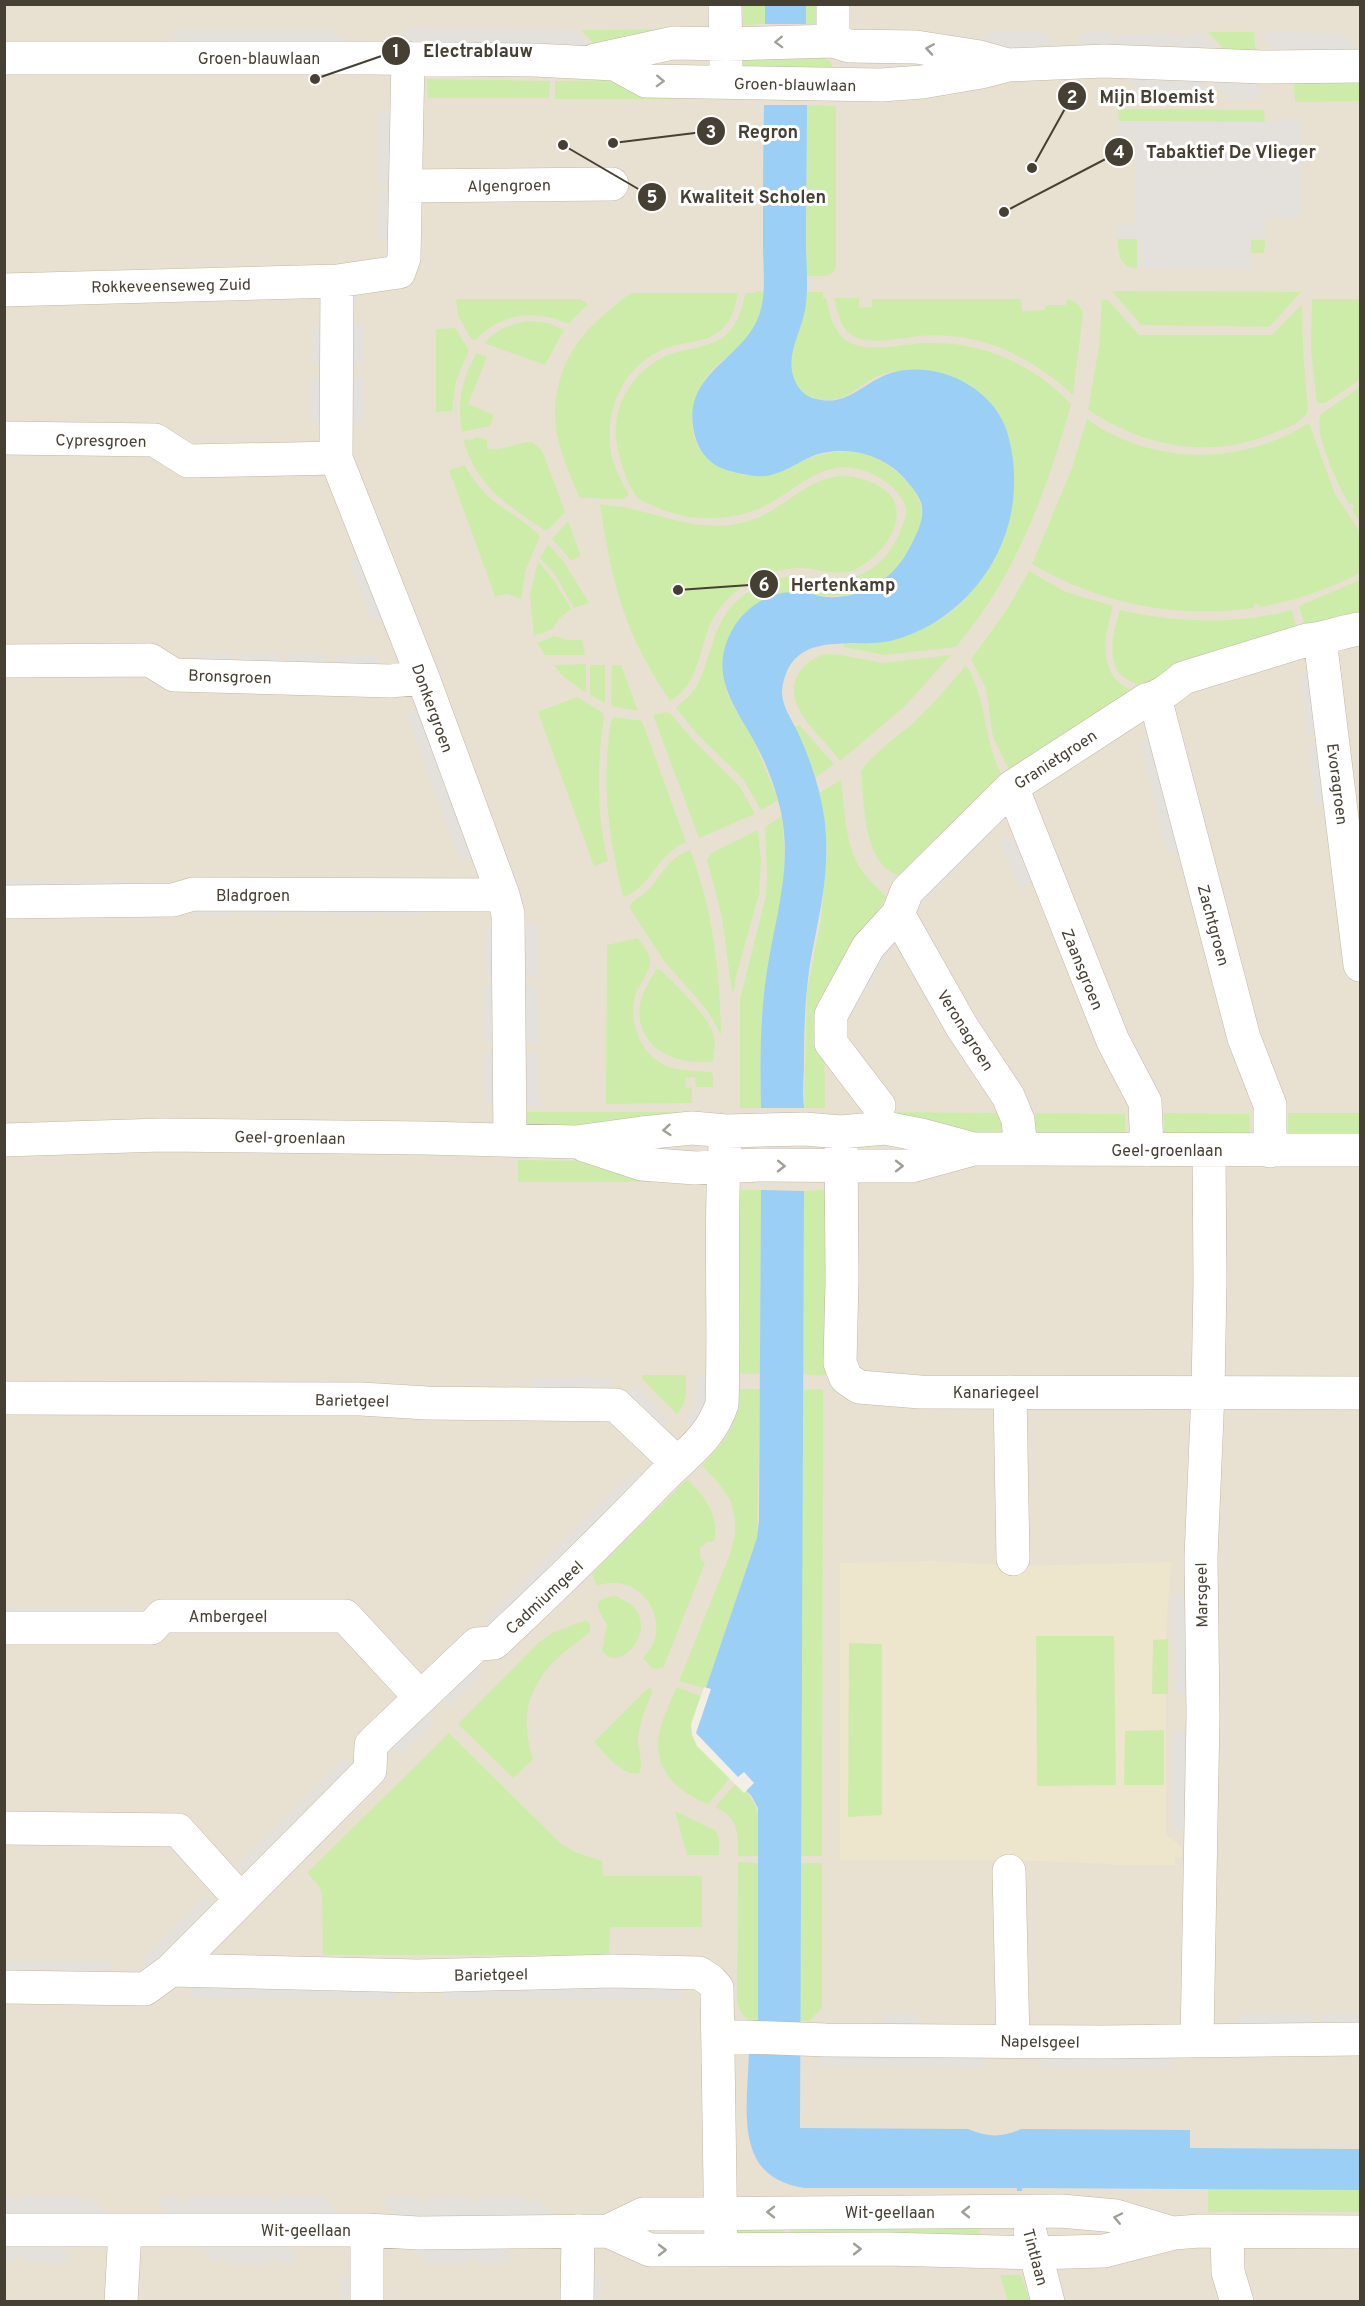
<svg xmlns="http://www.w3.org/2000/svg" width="1365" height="2306" font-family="Overpass,sans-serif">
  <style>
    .residential { fill: #e8e1d2 }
    .education { fill: #eee5cd }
    .green { fill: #cdeca9 }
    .parking { fill: #e4e1dd }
    .water { fill: #9bcff6 }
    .pier { fill: #f4efe4 }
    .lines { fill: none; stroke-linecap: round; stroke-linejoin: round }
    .minor-casing { stroke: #c0b7a6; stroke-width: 34 }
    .minor { stroke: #fff; stroke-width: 33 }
    .oneway { stroke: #a29f99 }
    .labels { text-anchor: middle; stroke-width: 6; stroke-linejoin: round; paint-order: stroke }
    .street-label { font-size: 16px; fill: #463f33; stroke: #fff }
    .leader { fill: none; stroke: #463f33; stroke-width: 2 }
    .callout-dot { fill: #463f33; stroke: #fff; stroke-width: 2 }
    .mark-label { font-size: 18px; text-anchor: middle; font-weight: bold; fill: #fff }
    .callout-label { font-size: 18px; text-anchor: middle; font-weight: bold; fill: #463f33; stroke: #fff; stroke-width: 6; stroke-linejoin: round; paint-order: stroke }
  </style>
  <rect width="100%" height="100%" fill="#f4efe4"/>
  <path class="residential" d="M5,5H1360V2301H5Z"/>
  <path class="education" d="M933,1561L1015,1566L1171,1562L1166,1630V1836L1170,1837L1182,1848V1858L1175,1857V1865H1112V1864L1015,1860H840V1563Z"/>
  <path class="green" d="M745,5H765V24L743,25V6Z
    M806,5H827V24H806Z
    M688,29L600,50L581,30Z
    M1208,32H1254L1256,52L1226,51Z
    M742,56H821L831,62L833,69L743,67L741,64Z
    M427,79L550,81L549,98H428Z
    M606,80L638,88L672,92V99H555V81Z
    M1300,81H1359V101L1295,102L1294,85Z
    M807,105L836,106V268C831,279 817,276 806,276Z
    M1118,109L1264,110L1265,122L1119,121Z
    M1118,239L1265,240L1264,253L1137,252V268C1119,268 1118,254 1118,239Z
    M756,291L764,292C763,309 758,326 745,340C736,351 725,358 715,367C695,387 685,421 698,447C708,466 737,476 757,476C770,477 783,469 795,464C839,444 876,446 909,484C926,503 924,521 913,542C888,590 851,604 800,592L730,633L723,655L724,679L728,696L755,743L778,800L761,810L743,779L698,735L676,708C684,700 693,694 698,684C712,654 713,621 740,598C755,586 775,577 794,576C807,576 819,579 831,580C862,581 887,563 899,534C903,525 909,513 904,503C899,491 886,481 875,475C822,449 797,495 753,511C721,522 685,521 654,506C649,504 642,502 638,498C627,487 617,452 616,437C613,401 637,367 670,354C688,348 707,348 723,337C738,326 742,310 745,293H755Z
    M1112,291L1301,292L1269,327L1141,325Z
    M806,292H823V298H826C830,314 833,333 849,342C871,354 903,343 927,343C982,341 1033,364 1071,404C1053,469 1031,533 996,591C984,611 970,629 956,647L885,655L844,647V644C885,644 926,634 958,606C981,587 993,547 1006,519C1016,499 1015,479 1012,457C1009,430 995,399 969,385C959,379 941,380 929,378C918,376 904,371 893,372C862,375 850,409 814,398C809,396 805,395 802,392C775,366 805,322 806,292Z
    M632,293H738C735,307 732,321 721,330C705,344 682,341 664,349C623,366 604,410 611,452C613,467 622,481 629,495L623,499L582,498L578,495C571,476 562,458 558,439C549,402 561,359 587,331C598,319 612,308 625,297Z
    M834,298H859V308L872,307V299H1021L1022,311L1045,310L1046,305H1066L1067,299C1076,301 1079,305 1083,313L1073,395C1029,355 979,331 919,336C900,338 873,345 855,337C840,330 838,313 834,298Z
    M456,299H580L588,304L568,324C537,309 500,313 476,340L471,339L458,315Z
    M1102,299L1108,300L1139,335H1272L1302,304L1303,351L1308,411C1302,423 1286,428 1274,433C1210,460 1145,447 1088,410L1099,346Z
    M1312,299H1360V380L1325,403H1317L1311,352Z
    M527,321L549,323L564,330L545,365L484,343C495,330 510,324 527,321Z
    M455,328L469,350L456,381L452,411L436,412V329Z
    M477,353L487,357L468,404L494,415L490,426L462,432C457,404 461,378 477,353Z
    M1360,387V522L1352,509L1354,507L1352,503L1349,504C1339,486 1312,433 1321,414Z
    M1087,419C1153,466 1241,466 1309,423L1335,494L1360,532V573C1329,589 1295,601 1260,607L1258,604L1254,605V608C1176,619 1100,604 1032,564L1072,468Z
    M477,437L487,440V448C503,452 516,442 532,442L542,450L565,512L548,530H544C505,503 477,487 463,439L470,440Z
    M465,465C487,507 510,507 540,536L526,569L521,599L507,594L495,596L449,470Z
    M840,476C854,476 866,479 879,486C918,509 885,556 854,570C840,576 820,570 805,568C779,567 753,577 733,594C723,603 714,614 709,627C699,653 697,686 670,701C658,682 646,664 637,644C616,600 607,553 600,504C611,506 622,506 632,509C675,519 710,535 754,519C785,508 806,479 840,476Z
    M568,521L581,556L571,560L552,539Z
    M548,544L564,562L589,603L574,608L554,573L540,558Z
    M538,561L555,582L571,609L560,618L552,629L534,636L530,595Z
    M1029,571L1066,592L1113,606C1107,627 1100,656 1113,676C1117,682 1125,686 1131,691L1009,770L993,737L986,689L971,659L1008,608Z
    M1360,580V617L1304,624L1299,606Z
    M1120,610C1178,623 1234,625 1292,610L1296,628L1138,685C1133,682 1126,680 1121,675C1106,660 1114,628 1120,610Z
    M554,636L567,640H582L585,655H545L537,643Z
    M825,654L841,655L883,663L951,655L904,707L840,761C824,737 778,705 799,673C805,663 814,658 825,654Z
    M586,664V693L565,678L553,665Z
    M590,665H605V703L590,695Z
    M612,665H621L638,711L611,706Z
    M966,665C987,698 983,739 1001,774L903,876C863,871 864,802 861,772C867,758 902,733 915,721C934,703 950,684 966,665Z
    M577,697L603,713L604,717C597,766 596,813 608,861L594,866L538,712Z
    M666,712L671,714L693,740L740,787L755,814L699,838L653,715Z
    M614,717L642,721L686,842C654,856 652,888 623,897C608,832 601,787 611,721Z
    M799,725L834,764L815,778L794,727Z
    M841,780C845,810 844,843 861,869C867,879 878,888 886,897L836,978L824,1020L825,1108H804L807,991L821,919L827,855L824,816L819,793Z
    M782,816C784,841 786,865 783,889C780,918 771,946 767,975C760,1019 760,1063 761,1108H740V999L766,895L767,874L765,827Z
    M758,830L761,861L759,894L735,980V988L732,993L722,917L707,860L711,853Z
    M690,850C713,910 720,971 721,1035L707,1010L664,961L629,907C632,900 640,897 646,892C663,876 665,859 690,850Z
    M638,938C642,945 651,954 650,963C649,975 638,985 635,997C628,1024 642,1057 669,1067C682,1071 697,1071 711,1072L713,1075V1087H696L695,1077L685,1078L686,1088L692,1087V1103L606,1104L607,945Z
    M660,969C678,988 705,1010 714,1036C716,1043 714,1052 713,1060L710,1062C674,1065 634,1047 640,1004C642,992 650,980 656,970Z
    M527,1112H691L527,1133Z
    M890,1112L1004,1113V1134L960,1135Z
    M1035,1113L1125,1114V1136L1035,1135Z
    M1164,1113L1249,1114L1250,1135H1164Z
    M1288,1113H1360V1135H1288Z
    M518,1160L598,1161L690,1182H518Z
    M740,1190H761L760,1374H740Z
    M823,1190L830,1193L828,1374L821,1376L802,1374L804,1191Z
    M642,1375H686C686,1390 688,1402 677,1414L642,1379Z
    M739,1389H760L757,1538L706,1689L679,1681L730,1554L735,1534V1521L731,1502L720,1485L702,1465C724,1443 741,1422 739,1389Z
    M821,1389L823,1391L822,1856H801L802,1390Z
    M687,1479C706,1498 719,1514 714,1542H707L700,1548V1558L705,1563L663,1668L653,1669L643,1658C649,1651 655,1643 656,1633C660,1600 628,1573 597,1586L592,1574Z
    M615,1596C673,1617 618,1680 602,1650L607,1625C600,1612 587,1599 615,1596Z
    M586,1620L590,1624V1632C581,1640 570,1647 561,1655C528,1685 519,1716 533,1759L513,1778L458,1724L539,1642L552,1633Z
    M1036,1636H1114L1116,1785L1037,1786Z
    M1168,1639V1694H1152L1153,1640Z
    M849,1643L882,1644V1815L848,1817Z
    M677,1687L703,1697L731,1777L708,1804C675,1791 651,1768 660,1730C663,1716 671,1701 677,1687Z
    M651,1688L652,1693C646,1708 639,1723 638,1740C638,1750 644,1765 639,1773C622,1777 605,1753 594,1742L647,1689Z
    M1164,1730V1785H1124L1125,1731Z
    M449,1733L560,1843L575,1852L602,1861L603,1876H702V1927H610L609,1955H323L322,1894L319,1886L307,1873Z
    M737,1782C765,1809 758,1820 758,1856H738C738,1832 739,1819 715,1807Z
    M675,1811L716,1831L719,1839V1855H687Z
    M738,1862L758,1863V2021C744,2021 740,2013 737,2001Z
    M801,1863H822V2008L809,2021H800Z
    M1208,2189L1360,2190V2212H1208Z
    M784,2219L783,2242L748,2240L736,2232V2221Z
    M976,2219L983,2243L790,2242L791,2220Z
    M1000,2275H1021L1030,2301H1008Z"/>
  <path class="parking" d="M408,28L574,29L594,52L410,48L401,35Z
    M176,29H332L350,48H185L172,34Z
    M991,32H1042L1060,50L991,51L990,46L983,39Z
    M1085,32H1111L1118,39L1124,33H1177L1184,39L1191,33H1202L1222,51L1086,47L1077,39Z
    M1269,32L1342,33L1360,52L1275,51L1263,37Z
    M1128,79H1200V82L1208,90L1200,98L1148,99Z
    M1210,79L1255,83L1263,91L1255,99H1230Z
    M379,111H394V188H379Z
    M1286,120H1301V217H1265V240H1251V269L1137,268V239H1118V224L1135,223V137H1118V121L1285,122Z
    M380,193L394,194V240H379Z
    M350,323H364V361H349Z
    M313,327H327V365H312Z
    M312,377H326V424L312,423Z
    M350,377H364V424H349Z
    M362,555L386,616L373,621L349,560Z
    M192,653L233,654L232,668L192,667Z
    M241,653L281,654V668L240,667Z
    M288,654H328V668H287Z
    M336,655L377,656V669H336Z
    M1317,673L1324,733L1308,735L1301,675Z
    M420,708L475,857L461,862L406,713Z
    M1155,737L1184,850L1168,854L1140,741Z
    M1325,744L1332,802L1315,804L1309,746Z
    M988,820V835L928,900L914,902Z
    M1018,834L1037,881L1020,888L1000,841Z
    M5,880L126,881L125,895L5,894Z
    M241,900L281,901V915L241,914Z
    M289,900L329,901V915L289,914Z
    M194,901L235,902V916L194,915Z
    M335,902H375V916L334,915Z
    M382,902L423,903L422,916H382Z
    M524,923H539V975H524Z
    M485,925H500V977H485Z
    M882,945L886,959L852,1016L842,1018Z
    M484,985H499L500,1044H485Z
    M524,985H538L539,1044H524Z
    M485,1052H500V1104H485Z
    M524,1053H539V1105H524Z
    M711,1376V1397L696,1430L685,1420L696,1407L697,1377Z
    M532,1378H611V1393H532Z
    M636,1386L670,1421L659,1432L625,1397Z
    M634,1471L644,1482L496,1630L485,1619Z
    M1174,1595H1189L1190,1692H1175Z
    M4,1607H137V1622H5Z
    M472,1661L483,1672L449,1707L438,1695Z
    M424,1709L435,1720L401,1755L390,1744Z
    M1173,1732H1191V1829H1173Z
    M345,1758L356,1769L247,1877L237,1866Z
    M205,1897L216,1909L152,1972L141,1961Z
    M5,1962H110L111,1979L5,1978Z
    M192,1982L396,1983V1999L192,1998Z
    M443,1983L682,1984V1999H443Z
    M883,2013H918L919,2029H884Z
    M1239,2014H1313V2029L1239,2030Z
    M1322,2014H1360V2029H1322Z
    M819,2050L985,2051V2067L819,2066Z
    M1042,2052H1173L1172,2068L1042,2067Z
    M5,2195L10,2196L17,2202L25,2195L76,2196L83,2202L90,2196L108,2215H5Z
    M164,2196H177L184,2203L192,2196H268L276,2202L283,2196H322L342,2216H168V2213L157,2202Z
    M388,2196L415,2197L423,2203L431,2197H469L476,2203L484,2197H521L529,2204L536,2197L556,2217L394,2216L393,2213L383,2202Z
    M5,2243L60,2246L71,2256L64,2263L25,2262L19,2255L12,2262H5Z
    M196,2243H288V2247L299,2257L293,2263L279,2262L273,2257L266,2263H229L221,2256L215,2262Z
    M407,2244H504V2249L512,2258L505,2263L481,2264L473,2257L466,2263H428Z
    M341,2275L356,2276V2301L341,2302Z
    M585,2276H601V2301H586Z"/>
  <path class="water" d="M765,5H806V24H765Z
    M764,105H807C807,150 806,196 806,241C806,264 809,288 805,310C800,337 781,361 799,388C806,399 824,402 836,400C856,396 871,379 891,373C934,360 988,384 1005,426C1012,445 1015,468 1014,487C1012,559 960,624 890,641C858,648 809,633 789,667C785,674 782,685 782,693C783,710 794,722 800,737C811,762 820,789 824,816C832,873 818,916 809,971C805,1001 804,1030 804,1060C804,1076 802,1092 804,1108H761C760,1064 760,1021 766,977C774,921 793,869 781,812C776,789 766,762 754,741C734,705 709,675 731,632C743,609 766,593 792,592C804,591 815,596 826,597C863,599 894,579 910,547C916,536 924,520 922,507C921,497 911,486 904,478C883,454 846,445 815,455C800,461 787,471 771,475C759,478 749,475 737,473C726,470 715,467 707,458C698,449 695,438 693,427C686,372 741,360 758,318C767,297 763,269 763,244C763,198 763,152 764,105Z
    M761,1190L804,1191L800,2128L968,2129C987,2137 1002,2138 1021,2129L1190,2130V2148L1360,2149V2190L1022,2188V2191H1017V2188H805C731,2178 748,2106 749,2050H756L755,2021L758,2020V1808L751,1795L731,1777L694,1734V1723L757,1538L759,1520Z"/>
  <path class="pier" d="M704,1687L711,1689L696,1733L738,1777L744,1772L754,1783L744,1793L697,1746L692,1735L691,1724Z"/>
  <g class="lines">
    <defs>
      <path id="minor" d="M725,4L726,66
        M833,4V41
        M4,58H372L534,60L615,64L646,81L881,85L922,82L981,72L1008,65
        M595,60L673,43L726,44L833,41L849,46L916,47L980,57L1008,65L1104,61L1262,67L1360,66
        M406,186L612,184
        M337,281L336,458L423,678L503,895L508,914L510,1140
        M4,290L337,281L399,272L404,258L408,58
        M4,438L155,440L188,461L336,458
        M1320,639L1360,965
        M4,661L150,660L174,675L390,681L423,678
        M1155,698L1244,1038L1270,1105V1151
        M1012,787L1113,1041L1145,1102L1147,1150
        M4,902L173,900L193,894L503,895
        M898,914L962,1027L1008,1096L1018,1120L1021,1149
        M879,1106L831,1043V1015L868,947L898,914L907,891L1012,787L1146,700C1160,697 1171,688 1183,678L1307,640C1326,639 1342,631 1360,629
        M841,1132L842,1280L840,1363L846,1378L859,1387L920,1392L1360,1393
        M4,1140L162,1135L425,1138L576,1142L642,1133L692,1128L726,1131L805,1129L841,1132L885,1128L921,1135L973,1149L1360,1150
        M584,1145L642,1164L695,1168L759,1165L911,1166L973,1149
        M1010,1392L1013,1559
        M4,1398L361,1399L427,1403L616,1405L677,1463
        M4,1628H151L162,1616H345L420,1697
        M4,1828L178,1830L241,1900
        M1009,1871L1013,2041
        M171,1970L370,1770L371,1745L379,1737L477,1644L494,1643C551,1590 606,1536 660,1480C685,1454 710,1440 722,1404C725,1313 719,1222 726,1131
        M4,1987L145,1989L171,1970L418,1976L611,1971L699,1973L710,1980L717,1988L721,2249
        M719,2036L826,2040L1102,2042L1360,2039
        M1197,2041L1203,1715L1201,1557L1208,1392L1210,1282L1209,1150
        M4,2230H367L418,2233L608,2231L650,2250L887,2249L1035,2253L1104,2251L1174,2233L1199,2231L1360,2232
        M608,2231L643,2214L1061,2211L1116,2216L1172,2233
        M1030,2232L1048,2302
        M1227,2232L1228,2272L1237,2302
        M121,2302L125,2231
        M367,2302V2230
        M577,2302L578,2231"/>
    </defs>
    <use href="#minor" class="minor-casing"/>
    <use href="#minor" class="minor"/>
  </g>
  <defs><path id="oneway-chevron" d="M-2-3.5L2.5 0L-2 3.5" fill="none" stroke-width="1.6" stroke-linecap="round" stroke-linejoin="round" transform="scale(1.5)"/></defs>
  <g class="oneway">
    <use href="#oneway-chevron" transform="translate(779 42) rotate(178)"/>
    <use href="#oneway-chevron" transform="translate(930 49) rotate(-171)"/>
    <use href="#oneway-chevron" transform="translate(660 81) rotate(2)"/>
    <use href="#oneway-chevron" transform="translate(667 1130) rotate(175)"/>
    <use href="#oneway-chevron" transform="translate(781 1166) rotate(1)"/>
    <use href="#oneway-chevron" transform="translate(899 1166)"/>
    <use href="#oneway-chevron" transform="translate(771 2212) rotate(-180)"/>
    <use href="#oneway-chevron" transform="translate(966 2212) rotate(-180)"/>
    <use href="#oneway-chevron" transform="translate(1118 2218) rotate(-168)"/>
    <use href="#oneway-chevron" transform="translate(857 2249)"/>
    <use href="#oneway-chevron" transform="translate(662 2250)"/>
  </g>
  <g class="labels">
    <g class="street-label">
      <text x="259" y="64">Groen-blauwlaan</text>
      <text transform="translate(795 84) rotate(1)" y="6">Groen-blauwlaan</text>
      <text transform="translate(509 185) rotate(-1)" y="6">Algengroen</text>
      <text transform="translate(171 285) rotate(-1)" y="6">Rokkeveenseweg Zuid</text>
      <text transform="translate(101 440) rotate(1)" y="6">Cypresgroen</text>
      <text transform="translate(230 676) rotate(2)" y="6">Bronsgroen</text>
      <text transform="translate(433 708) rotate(70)" y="6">Donkergroen</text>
      <text transform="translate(1055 759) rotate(-33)" y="6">Granietgroen</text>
      <text transform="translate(1338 784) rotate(83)" y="6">Evoragroen</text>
      <text x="253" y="901">Bladgroen</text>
      <text transform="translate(1214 925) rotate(75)" y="6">Zachtgroen</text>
      <text transform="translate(1083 969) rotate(68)" y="6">Zaansgroen</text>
      <text transform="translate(966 1030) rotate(58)" y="6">Veronagroen</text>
      <text transform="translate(290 1137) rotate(1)" y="6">Geel-groenlaan</text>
      <text x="1167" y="1156">Geel-groenlaan</text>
      <text x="996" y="1398">Kanariegeel</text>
      <text transform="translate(352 1400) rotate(1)" y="6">Barietgeel</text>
      <text transform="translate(1201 1595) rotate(-91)" y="6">Marsgeel</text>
      <text transform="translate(544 1597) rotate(-43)" y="6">Cadmiumgeel</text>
      <text x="228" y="1622">Ambergeel</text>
      <text transform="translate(491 1974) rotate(-1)" y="6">Barietgeel</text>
      <text transform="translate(1040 2041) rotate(1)" y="6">Napelsgeel</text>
      <text x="890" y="2218">Wit-geellaan</text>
      <text x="306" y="2236">Wit-geellaan</text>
      <text transform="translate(1036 2257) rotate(75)" y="6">Tintlaan</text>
    </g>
  </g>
  <path class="leader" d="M315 79L396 51M1032 168L1072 96M613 143L711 131M1004 212L1119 152M563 145L652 197M678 590L764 584"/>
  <g class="callout-dot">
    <circle cx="315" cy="79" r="6"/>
    <circle cx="1032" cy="168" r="6"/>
    <circle cx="613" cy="143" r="6"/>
    <circle cx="1004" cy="212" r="6"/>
    <circle cx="563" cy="145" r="6"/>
    <circle cx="678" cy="590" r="6"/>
    <circle cx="396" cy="51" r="15"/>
    <circle cx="1072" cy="96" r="15"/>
    <circle cx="711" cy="131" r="15"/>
    <circle cx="1119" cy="152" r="15"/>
    <circle cx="652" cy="197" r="15"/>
    <circle cx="764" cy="584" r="15"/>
  </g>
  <g class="mark-label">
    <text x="396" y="57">1</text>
    <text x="1072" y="103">2</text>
    <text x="711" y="138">3</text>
    <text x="1119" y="158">4</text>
    <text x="652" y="203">5</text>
    <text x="764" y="591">6</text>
  </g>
  <g class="callout-label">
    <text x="478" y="57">Electrablauw</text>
    <text x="1157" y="103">Mijn Bloemist</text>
    <text x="768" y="138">Regron</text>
    <text x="1231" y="158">Tabaktief De Vlieger</text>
    <text x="753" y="203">Kwaliteit Scholen</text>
    <text x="843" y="591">Hertenkamp</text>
  </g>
  <rect width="1365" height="2306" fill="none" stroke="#463f33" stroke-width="12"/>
</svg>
